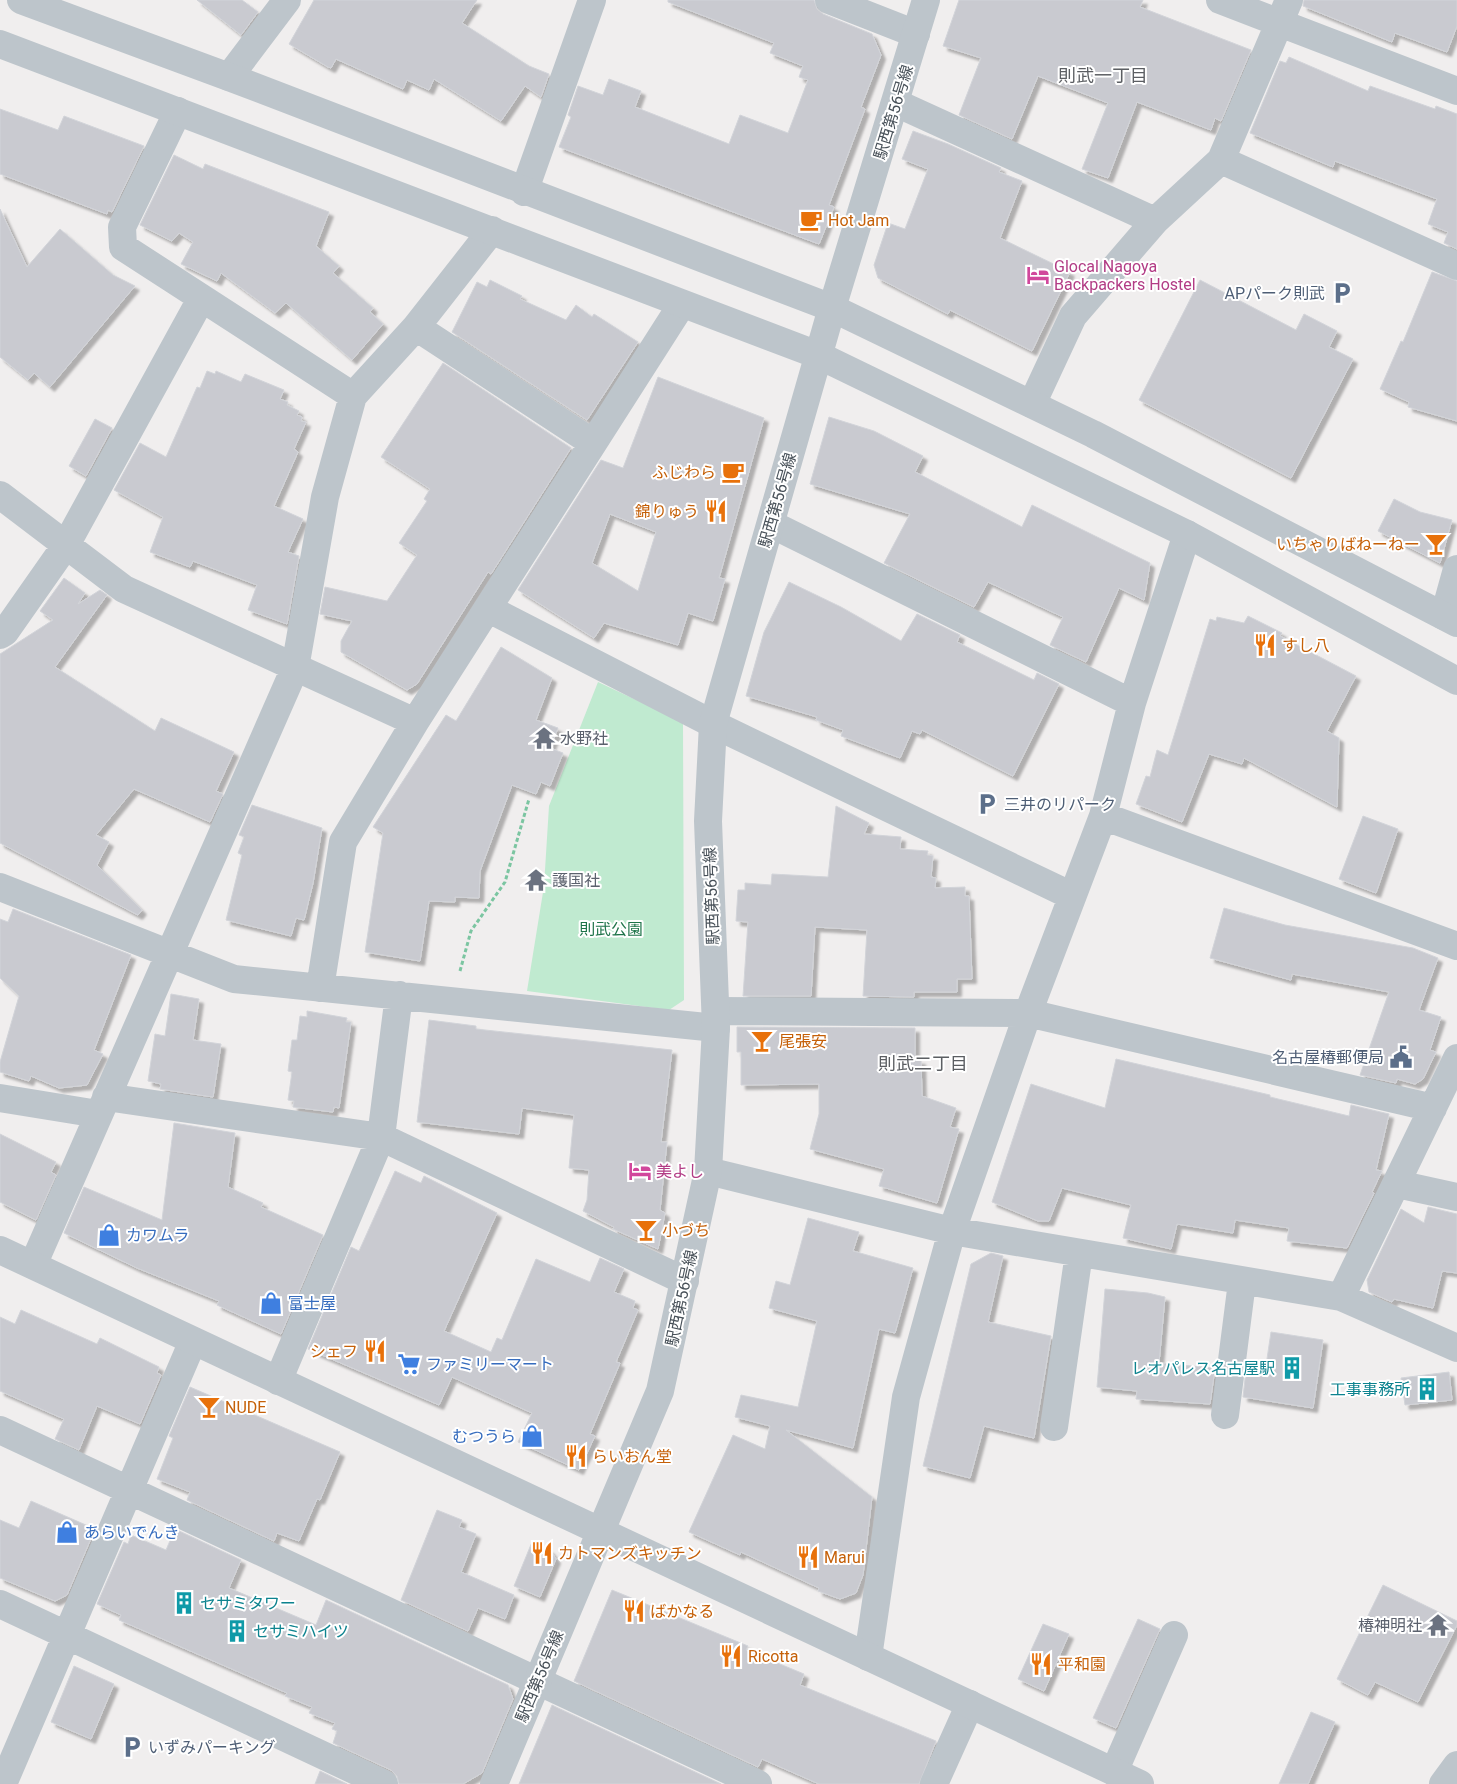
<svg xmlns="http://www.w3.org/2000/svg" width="1457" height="1784" font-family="Roboto,'Noto Sans JP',sans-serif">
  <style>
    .green { fill: #c0ead0 }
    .building { fill: #c9cad0; stroke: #d2d4d9; fill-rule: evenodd; filter: url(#shadow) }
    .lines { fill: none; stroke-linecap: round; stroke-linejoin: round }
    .path { stroke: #7bc5a1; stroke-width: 3; stroke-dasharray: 4 2.5; stroke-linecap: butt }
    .minor { stroke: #bdc5cb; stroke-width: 28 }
    .tertiary { stroke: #bdc5cb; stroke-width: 28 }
    .labels { text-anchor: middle; stroke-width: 4; stroke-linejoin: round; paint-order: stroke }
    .street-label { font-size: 16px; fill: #485159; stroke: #fff }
    .food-label { font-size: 16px; fill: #c56008; stroke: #fff; text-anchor: start }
    .hotel-label { font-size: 16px; fill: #b23c85; stroke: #fff; text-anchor: start }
    .service-label { font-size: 16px; fill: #4e5e75; stroke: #fff; text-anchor: end }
    .worship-label { font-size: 16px; fill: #5b616d; stroke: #fff; text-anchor: start }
    .park-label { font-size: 16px; fill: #1f744a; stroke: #fff }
    .shop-label { font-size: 16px; fill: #366cbe; stroke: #fff; text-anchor: start }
    .culture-label { font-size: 16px; fill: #0d838f; stroke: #fff; text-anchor: end }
    .neighbourhood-label { font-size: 18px; fill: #5b5e62; stroke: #fff }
  </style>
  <defs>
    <filter id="shadow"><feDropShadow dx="4.5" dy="4.5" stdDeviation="1" flood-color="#0004"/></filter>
  </defs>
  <rect width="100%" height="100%" fill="#f0eeee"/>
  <path class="green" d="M598,682L683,722L684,1000L669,1010L527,991L544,886L549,806Z"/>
  <path class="building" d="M197,0H242L258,12L241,35Z
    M314,0H477L462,23L529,66L549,74L541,97L525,86L501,121L434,79L429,90L407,80L403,89L336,59L331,68L328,67L289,44Z
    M668,0H814L817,9L823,14L872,34L881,55L861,107L865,109L829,205L834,207L819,244L559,147L571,117L568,115L578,86L603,95L609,79L641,91L635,107L729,144L740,115L788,133L808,80L799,77L803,66L770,53L774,43L668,2Z
    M959,0H1143L1140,7L1251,50L1221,121L1215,118L1211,130L1137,102L1108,178L1082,169L1108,103L1038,76L1012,139L959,115L981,58L943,46Z
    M1304,0H1457V26L1447,52L1395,33L1392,42L1303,6Z
    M1289,57L1368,91L1370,86L1435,109L1436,106L1457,114V249L1444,243L1448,232L1428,224L1437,199L1335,161L1333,167L1250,133L1280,61L1286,63Z
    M0,109L58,130L64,116L144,146L112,212L108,210L107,214L0,174Z
    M913,131L948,144L1001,168L999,172L1022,181L1000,238L1070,272L1032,351L950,310L948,314L878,278L874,265L888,223L905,229L928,169L902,159Z
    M174,155L203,169L205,164L329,212L316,246L339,266L333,273L373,308L370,312L383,324L352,360L286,303L275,313L221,273L217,281L181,264L193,242L179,233L172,241L140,225Z
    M0,209L27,267L60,229L113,275L135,286L50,387L34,373L28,380L0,357Z
    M1432,272L1457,281V421L1408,407L1409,402L1380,389L1401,341L1403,342Z
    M490,280L522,296L520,299L566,320L576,305L592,317L594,314L638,342L587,420L452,332L477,282L487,287Z
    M1200,280L1296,330L1304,314L1337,331L1329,347L1353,359L1291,478L1139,400Z
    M443,363L571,448L491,574L488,572L417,684L407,690L341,652V641L352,621L320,614L325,587L387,601L417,555L399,543L427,501L424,499L430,489L381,457Z
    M207,371L215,374L216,371L241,382L245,374L284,390L280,399L288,402L287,405L299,411L297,415L302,417L301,421L306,422L294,449L298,452L274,506L303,519L288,552L299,556L287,624L248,610L257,585L193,561L190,567L150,552L163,517L114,490L140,443L166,457L197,387L200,388Z
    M658,377L764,418L719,578L725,579L713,621L688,613L678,645L604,623L594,638L518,590L601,460L623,468ZM610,514L656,532L638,591L592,563Z
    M829,417L874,431L923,456L915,472L1022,527L1032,505L1150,563L1144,600L1119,588L1086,662L1050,645L1063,617L988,582L974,607L884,563L910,514L810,484Z
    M95,419L112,428L86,476L69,466Z
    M1394,499L1420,512L1452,520L1440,563L1378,531Z
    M64,578L85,593L78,604L100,590L107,595L55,667L155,731L161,718L234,752L216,791L223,794L210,822L134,789L96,835L109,842L97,865L142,910L138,915L0,843V654L53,620L40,611Z
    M789,582L841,607L901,641L917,614L960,635L957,642L1034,680L1037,673L1059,684L1013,776L922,730L920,734L912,731L900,758L841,736L843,730L816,720L817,717L746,696L764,632Z
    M1248,616L1282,633L1280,636L1356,676L1327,731L1339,738L1337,807L1244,758L1242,764L1209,754L1182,822L1136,804L1146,776L1150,777L1157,750L1168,755L1210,619L1216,621L1217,617L1244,623Z
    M501,647L552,678L536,720L558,728L550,748L563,753L550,786L541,782L536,794L512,785L480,871L479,898L455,897V902L429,901L420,961L365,952L383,833L373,827L446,715L456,721Z
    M252,805L322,828L313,883L304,920L296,918L291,936L226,920L242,855L238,853L244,837L239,835Z
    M836,806L869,823L864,834L901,837L900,849L928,851L927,855L933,856L931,877L936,878L935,888L965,887V896H969L972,979H957V992H914V997L863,996L867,930L815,927L811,996H743L748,922L736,921L738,890H745V883L771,885L772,874L828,877Z
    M1363,816L1398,829L1376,893L1339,879Z
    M1224,908L1285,925L1413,948L1438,958L1419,1010L1441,1017L1430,1050L1436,1052L1423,1079L1415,1084L1397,1079L1396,1083L1360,1075L1389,992L1292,974L1291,980L1210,958Z
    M13,909L131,955L94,1050L103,1054L87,1085L59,1088L31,1076L29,1081L0,1072V1062L19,996L0,978V919L8,922Z
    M171,994L199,999L193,1040L221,1044L213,1097L160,1089L161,1084L148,1081L155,1034L165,1036Z
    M307,1011L347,1018L346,1022H351L339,1108L334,1107L333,1112L293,1107L294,1101L288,1100L292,1072L288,1071L292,1040H297L300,1016L307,1017Z
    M429,1020L476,1026V1029L672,1050L661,1142H667L660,1210L665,1213L658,1249L613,1229L614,1227L583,1211L587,1200L589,1170L569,1168L574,1115L522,1108L519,1134L417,1122Z
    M737,1027L915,1028V1060H921L922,1096L956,1108L950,1127L959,1129L937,1203L879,1186L884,1169L810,1149L819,1114V1084L741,1085V1052H737Z
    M1116,1059L1270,1095V1097L1349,1116L1351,1105L1389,1114L1376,1170L1382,1171L1372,1192L1374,1193L1347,1248L1287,1241L1289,1228L1235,1220L1233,1233L1177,1224L1171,1249L1123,1238L1131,1205L1062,1188L1049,1221H1038L992,1202L1031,1084L1105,1108Z
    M174,1123L235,1133L228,1187L263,1203L261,1207L323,1235L281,1334L217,1305L219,1301L137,1268L64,1233L84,1187L162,1220Z
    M0,1134L56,1162L51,1172L56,1175L36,1220L0,1202Z
    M395,1171L421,1183L424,1176L497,1213L444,1331L491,1352L497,1338L502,1340L536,1259L590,1282L600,1258L624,1269L614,1292L635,1301L633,1308L638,1310L616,1362L620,1363L590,1434L595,1436L579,1470L518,1442L532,1413L452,1377L439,1405L308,1349L351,1247L359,1251Z
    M1428,1207L1457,1214V1273L1442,1271L1433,1308L1394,1299L1392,1302L1369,1292L1367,1280L1401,1209L1424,1223Z
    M808,1218L859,1232L853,1251L913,1268L895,1333L879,1329L853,1448L786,1430L872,1497L863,1575L856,1593L840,1599L818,1591L819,1588L741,1552L740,1555L689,1532L733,1435L765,1449L770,1426L735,1417L741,1395L798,1407L817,1321L769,1308L776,1281L790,1285Z
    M991,1253L1003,1256L988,1322L1051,1336L1034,1438L984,1426L970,1478L923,1466L971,1264Z
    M1105,1289L1148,1293L1165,1297L1159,1363L1215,1368L1210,1404L1136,1399L1137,1391L1097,1387Z
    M21,1310L97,1344L100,1338L159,1367L157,1373L161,1375L140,1424L97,1406L79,1450L55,1439L64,1419L0,1391V1317L15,1324Z
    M1271,1332L1323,1340L1313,1408L1243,1397L1246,1370L1265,1372Z
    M1449,1372L1452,1400L1405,1405L1401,1378Z
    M190,1387L340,1452L320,1500L317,1499L299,1541L277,1533L274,1541L187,1500L190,1492L157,1479L173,1438L169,1436Z
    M31,1501L95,1529L67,1595L55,1601L0,1578V1520L19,1528Z
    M437,1510L462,1520L459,1527L476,1534L461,1572L514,1595L505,1619L478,1608L468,1631L401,1600Z
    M175,1529L241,1560L229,1588L316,1625L326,1600L508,1685L513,1699L482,1773L463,1784H399L397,1776L391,1770L333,1743L337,1731L332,1729L335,1723L309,1713L312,1707L285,1696L287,1693L119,1620L121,1615L97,1604L124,1542L128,1544L131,1535L166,1550Z
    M532,1542L550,1550L556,1559L540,1597L514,1586Z
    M1383,1585L1457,1621V1625L1418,1702L1375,1682L1368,1695L1337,1679Z
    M612,1590L748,1646L746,1650L804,1674L800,1685L936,1741L919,1784H819L762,1759L758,1767L574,1681Z
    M1138,1619L1160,1629L1116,1728L1093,1718Z
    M1043,1624L1069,1634L1044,1691L1018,1679Z
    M74,1666L114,1684L91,1739L51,1722Z
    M552,1705L558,1708L721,1784H519Z
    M1311,1712L1335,1722L1308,1784H1279Z
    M320,1771L347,1784H315Z"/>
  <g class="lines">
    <path class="path" d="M460,971L471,931L505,882L529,799"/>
    <path class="minor" d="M829,0L916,34
      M1220,0L1457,91
      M229,77L287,0
      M896,103L1155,221
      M178,111L122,227L123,247L353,396
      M1221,160L1457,266
      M524,192L592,0
      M416,327L593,443
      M1032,404L1073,316L1155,221L1221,160L1289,0
      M0,495L124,589L415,722
      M771,524L1132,703
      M489,609L713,724L1072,896
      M1444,616L1457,569
      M0,635L5,632L66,545L201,299
      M1103,816L1457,946
      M0,887L234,979L716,1028
      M320,988L343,842L415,722L682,304
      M716,1011L1028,1013L1433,1108
      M106,1097L381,1137L685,1281
      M0,1098L98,1114
      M708,1171L952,1231L1341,1297L1457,1348
      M1397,1184L1457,1197
      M33,1265L295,668L325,497L353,396L416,327L492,230
      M1341,1297L1457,1058
      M278,1381L381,1137L399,995
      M1225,1415L1242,1282
      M1054,1427L1079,1253
      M0,1430L758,1784
      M0,1604L384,1784
      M868,1657L906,1397L952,1231L1028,1013L1103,816L1132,703L1187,534
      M1114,1772L1174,1635
      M3,1784L193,1341
      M934,1784L970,1704"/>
    <path class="tertiary" d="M21,0L229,77L832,308L1093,434L1457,623
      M0,44L818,355L1187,534L1457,681
      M0,1250L1140,1784
      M494,1784L660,1391L708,1171L716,1028L708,821L713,724L832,308L926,0
      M1443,1784L1457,1765"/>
  </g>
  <defs>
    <symbol id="cafe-bare" viewBox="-9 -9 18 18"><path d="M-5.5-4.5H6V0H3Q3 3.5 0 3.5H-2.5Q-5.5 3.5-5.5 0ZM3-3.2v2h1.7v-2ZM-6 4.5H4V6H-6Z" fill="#e8710a" stroke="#fff" stroke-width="2.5" paint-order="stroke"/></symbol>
    <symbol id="hotel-bare" viewBox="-9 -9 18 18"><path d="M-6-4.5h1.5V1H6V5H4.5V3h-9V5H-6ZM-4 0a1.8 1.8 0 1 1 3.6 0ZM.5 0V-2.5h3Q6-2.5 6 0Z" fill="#d1479c" stroke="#fff" stroke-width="2.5" paint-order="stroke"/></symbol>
    <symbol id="parking-bare" viewBox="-9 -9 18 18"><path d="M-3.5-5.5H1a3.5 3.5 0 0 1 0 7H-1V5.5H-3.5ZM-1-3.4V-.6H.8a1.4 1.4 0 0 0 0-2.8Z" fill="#5c6f8a" stroke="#fff" stroke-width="2.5" paint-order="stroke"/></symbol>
    <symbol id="restaurant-bare" viewBox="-9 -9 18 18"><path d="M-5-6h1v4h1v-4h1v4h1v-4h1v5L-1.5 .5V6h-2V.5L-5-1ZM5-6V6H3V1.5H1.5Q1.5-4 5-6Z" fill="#e8710a" stroke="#fff" stroke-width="2.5" paint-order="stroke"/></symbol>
    <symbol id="bar-bare" viewBox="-9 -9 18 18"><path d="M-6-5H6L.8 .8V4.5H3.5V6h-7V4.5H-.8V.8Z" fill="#e8710a" stroke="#fff" stroke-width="2.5" paint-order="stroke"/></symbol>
    <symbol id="temple-bare" viewBox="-9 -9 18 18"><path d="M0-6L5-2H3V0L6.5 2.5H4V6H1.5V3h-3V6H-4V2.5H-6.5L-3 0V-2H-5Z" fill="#6b7280" stroke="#fff" stroke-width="2.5" paint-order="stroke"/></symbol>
    <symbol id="civic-bare" viewBox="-9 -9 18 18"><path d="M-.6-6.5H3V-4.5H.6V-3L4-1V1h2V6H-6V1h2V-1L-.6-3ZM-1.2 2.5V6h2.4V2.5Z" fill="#5c6f8a" stroke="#fff" stroke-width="2.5" paint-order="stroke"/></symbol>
    <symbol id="shop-bare" viewBox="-9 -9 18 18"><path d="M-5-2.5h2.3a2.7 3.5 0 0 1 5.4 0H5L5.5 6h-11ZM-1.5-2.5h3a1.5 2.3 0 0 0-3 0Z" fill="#3f7fe0" stroke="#fff" stroke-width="2.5" paint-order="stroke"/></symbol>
    <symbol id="supermarket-bare" viewBox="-9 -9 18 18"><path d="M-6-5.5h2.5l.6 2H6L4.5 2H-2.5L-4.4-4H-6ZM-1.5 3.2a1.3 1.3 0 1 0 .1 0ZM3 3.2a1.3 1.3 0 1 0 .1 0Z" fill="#3f7fe0" stroke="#fff" stroke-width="2.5" paint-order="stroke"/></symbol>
    <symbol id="building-bare" viewBox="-9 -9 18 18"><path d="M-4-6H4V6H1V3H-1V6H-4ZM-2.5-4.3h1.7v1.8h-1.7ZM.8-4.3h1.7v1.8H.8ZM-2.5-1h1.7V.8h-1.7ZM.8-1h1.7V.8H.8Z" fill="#0f9aa8" stroke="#fff" stroke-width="2.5" paint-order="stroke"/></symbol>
  </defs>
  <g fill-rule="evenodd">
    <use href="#cafe-bare" x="795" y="204" width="32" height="32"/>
    <use href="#hotel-bare" x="1022" y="259" width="32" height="32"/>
    <use href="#parking-bare" x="1326" y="277" width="32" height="32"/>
    <use href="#cafe-bare" x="717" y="456" width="32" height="32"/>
    <use href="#restaurant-bare" x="700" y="495" width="32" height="32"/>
    <use href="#bar-bare" x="1420" y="528" width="32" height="32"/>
    <use href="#restaurant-bare" x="1249" y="629" width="32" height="32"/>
    <use href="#temple-bare" x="528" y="722" width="32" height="32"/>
    <use href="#parking-bare" x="971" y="788" width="32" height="32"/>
    <use href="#temple-bare" x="520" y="864" width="32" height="32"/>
    <use href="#bar-bare" x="746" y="1025" width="32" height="32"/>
    <use href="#civic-bare" x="1385" y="1041" width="32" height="32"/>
    <use href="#hotel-bare" x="624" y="1155" width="32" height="32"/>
    <use href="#bar-bare" x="630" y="1214" width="32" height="32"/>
    <use href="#shop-bare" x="93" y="1219" width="32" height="32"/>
    <use href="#shop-bare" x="255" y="1287" width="32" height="32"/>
    <use href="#restaurant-bare" x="359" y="1335" width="32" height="32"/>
    <use href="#supermarket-bare" x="393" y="1348" width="32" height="32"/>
    <use href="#building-bare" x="1276" y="1352" width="32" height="32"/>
    <use href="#building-bare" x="1411" y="1373" width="32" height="32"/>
    <use href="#bar-bare" x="193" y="1391" width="32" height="32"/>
    <use href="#shop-bare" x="516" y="1420" width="32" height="32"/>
    <use href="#restaurant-bare" x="560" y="1440" width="32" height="32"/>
    <use href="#shop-bare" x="51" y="1516" width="32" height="32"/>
    <use href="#restaurant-bare" x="526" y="1537" width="32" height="32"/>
    <use href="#restaurant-bare" x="792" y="1541" width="32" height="32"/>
    <use href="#building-bare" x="168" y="1587" width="32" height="32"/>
    <use href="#restaurant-bare" x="618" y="1595" width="32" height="32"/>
    <use href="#temple-bare" x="1422" y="1609" width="32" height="32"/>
    <use href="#building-bare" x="221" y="1615" width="32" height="32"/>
    <use href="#restaurant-bare" x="715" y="1640" width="32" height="32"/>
    <use href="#restaurant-bare" x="1025" y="1648" width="32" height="32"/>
    <use href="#parking-bare" x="116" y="1731" width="32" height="32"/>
  </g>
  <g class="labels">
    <g class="street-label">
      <text transform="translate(893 112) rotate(-73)" y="6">駅西第56号線</text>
      <text transform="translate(777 500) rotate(-74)" y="6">駅西第56号線</text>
      <text transform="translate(711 896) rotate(-92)" y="6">駅西第56号線</text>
      <text transform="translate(681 1298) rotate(-78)" y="6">駅西第56号線</text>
      <text transform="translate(539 1676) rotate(-67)" y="6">駅西第56号線</text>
    </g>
    <g class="food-label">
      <text x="828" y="226">Hot Jam</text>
      <text x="716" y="478" text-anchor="end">ふじわら</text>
      <text x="699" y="517" text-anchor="end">錦りゅう</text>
      <text x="1420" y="550" text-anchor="end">いちゃりばねーねー</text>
      <text x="1282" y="651">すし八</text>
      <text x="779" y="1047">尾張安</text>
      <text x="662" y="1236">小づち</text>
      <text x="358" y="1357" text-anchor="end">シェフ</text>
      <text x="225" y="1413">NUDE</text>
      <text x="592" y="1462">らいおん堂</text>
      <text x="558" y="1559">カトマンズキッチン</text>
      <text x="824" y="1563">Marui</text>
      <text x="650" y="1617">ばかなる</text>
      <text x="748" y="1662">Ricotta</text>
      <text x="1058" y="1670">平和園</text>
    </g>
    <g class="hotel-label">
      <text x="1054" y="272">Glocal Nagoya<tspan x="1054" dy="18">Backpackers Hostel</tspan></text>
      <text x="656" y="1177">美よし</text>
    </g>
    <g class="service-label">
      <text x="1325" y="299">APパーク則武</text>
      <text x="1004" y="810" text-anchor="start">三井のリパーク</text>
      <text x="1384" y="1063">名古屋椿郵便局</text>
      <text x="148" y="1753" text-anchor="start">いずみパーキング</text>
    </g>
    <g class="worship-label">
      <text x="560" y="744">水野社</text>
      <text x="552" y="886">護国社</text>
      <text x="1422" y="1631" text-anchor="end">椿神明社</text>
    </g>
    <g class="park-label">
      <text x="611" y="935">則武公園</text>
    </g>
    <g class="shop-label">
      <text x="126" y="1241">カワムラ</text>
      <text x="288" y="1309">富士屋</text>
      <text x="426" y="1370">ファミリーマート</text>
      <text x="516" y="1442" text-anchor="end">むつうら</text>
      <text x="84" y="1538">あらいでんき</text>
    </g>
    <g class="culture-label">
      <text x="1275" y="1374">レオパレス名古屋駅</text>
      <text x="1410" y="1395">工事事務所</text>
      <text x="200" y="1609" text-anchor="start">セサミタワー</text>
      <text x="253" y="1637" text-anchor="start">セサミハイツ</text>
    </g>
    <g class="neighbourhood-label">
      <text x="1103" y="82">則武一丁目</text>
      <text x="923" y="1070">則武二丁目</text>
    </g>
  </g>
</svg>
